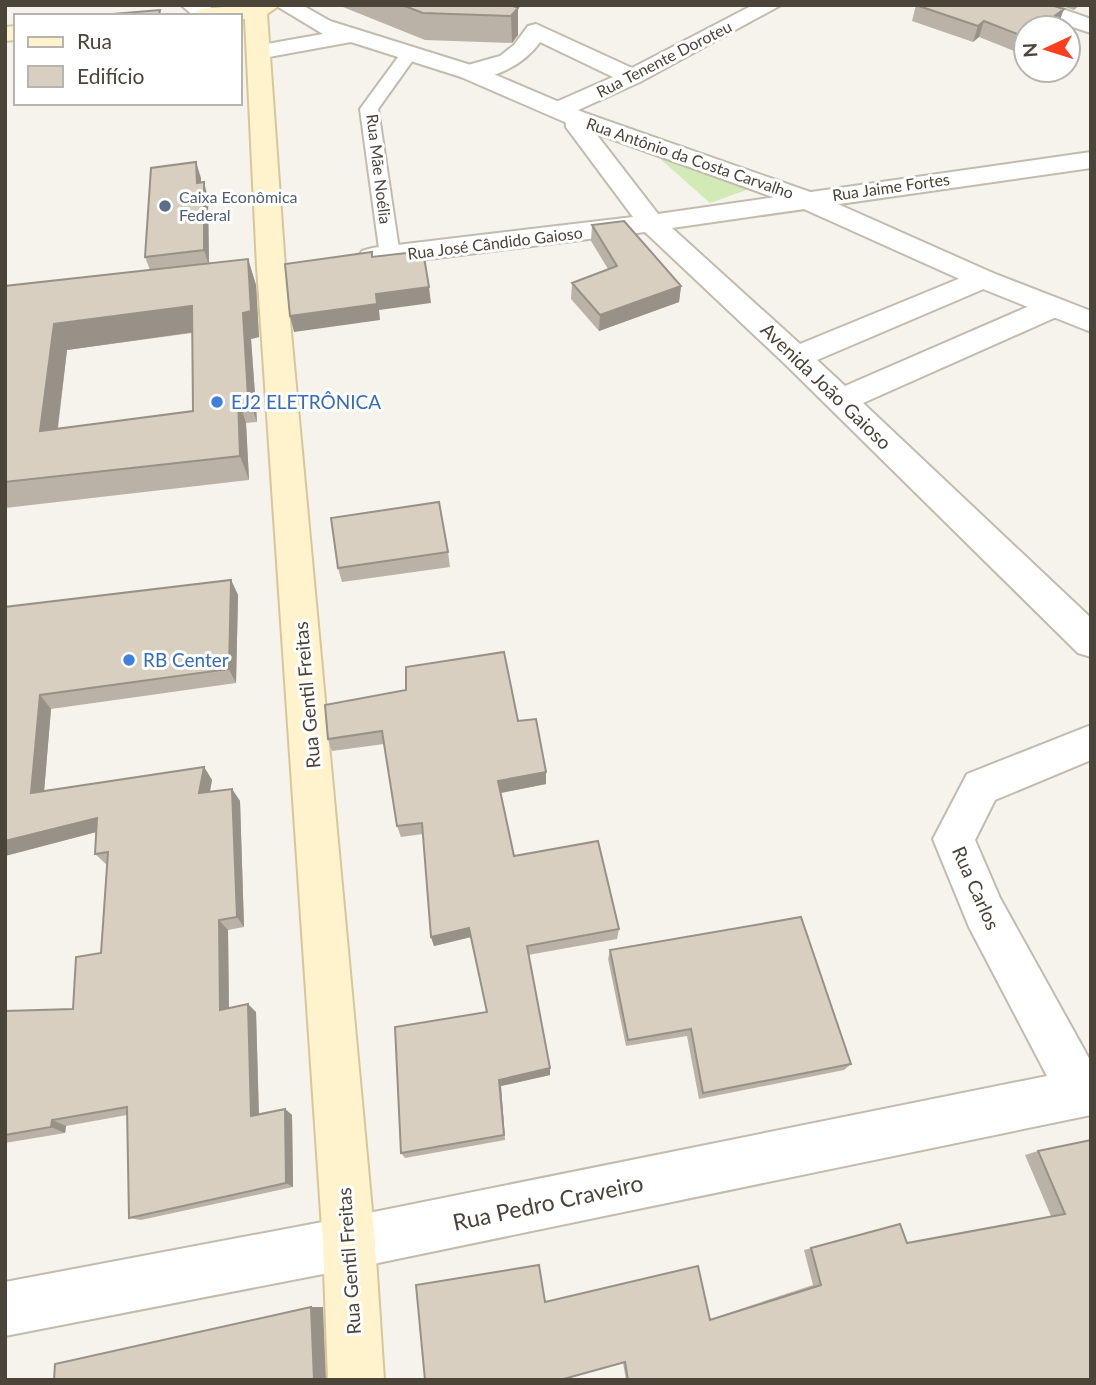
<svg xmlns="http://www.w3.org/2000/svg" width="1096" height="1385" font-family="Lato,sans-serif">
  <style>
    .green { fill: #d2eab5 }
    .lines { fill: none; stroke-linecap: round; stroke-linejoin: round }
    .service-casing { stroke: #c2bbae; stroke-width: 4 }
    .minor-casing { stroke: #c2bbae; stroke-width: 4 }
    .tertiary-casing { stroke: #c2bbae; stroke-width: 4 }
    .secondary-casing { stroke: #d6c79b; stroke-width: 4 }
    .service { fill: #fff; fill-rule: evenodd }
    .minor { fill: #fff; fill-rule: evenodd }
    .tertiary { fill: #fff; fill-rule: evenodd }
    .secondary { fill: #fff3cd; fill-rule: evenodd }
    .wall { fill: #bab2a6; fill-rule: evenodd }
    .shaded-wall { fill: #979187 }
    .building { fill: #d8cfc1; stroke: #979187; stroke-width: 2; fill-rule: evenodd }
    .service-dot { fill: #5c6f8a; stroke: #fff; stroke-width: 2.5 }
    .shop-dot { fill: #3f7fe0; stroke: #fff; stroke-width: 2.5 }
    .labels { text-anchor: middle; stroke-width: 6; stroke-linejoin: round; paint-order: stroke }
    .far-street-label { font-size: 16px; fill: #4b4439; stroke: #fff }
    .far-service-label { font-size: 16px; fill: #4e5e75; stroke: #fff; text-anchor: start }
    .street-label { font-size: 19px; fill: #4b4439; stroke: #fff }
    .shop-label { font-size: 19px; fill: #366cbe; stroke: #fff; text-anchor: start }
    .near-street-label { font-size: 23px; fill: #4b4439; stroke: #fff }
  </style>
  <rect width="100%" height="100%" fill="#f6f3ec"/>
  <path class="green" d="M656,155L752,188L710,203Z"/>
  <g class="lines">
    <defs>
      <path id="service" d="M410,48L418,53L378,109L400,256L390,262L380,256L360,109L404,49Z"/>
      <path id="minor" d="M181,5H208L219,15L194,16Z
        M753,5H781L640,82L576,111L585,113L590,126L658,214L1091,152V168L672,228L800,344L973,273L983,270L993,273L997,279L993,285L817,360L845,386L1041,301L1051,299L1061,301L1066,308L1061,315L863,403L1091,618V657L1078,653L785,364L645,232L372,266L362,263L358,257L362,251L372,248L633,217L566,127L565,115H549L546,110L549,105L613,77L540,42C525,64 489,84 461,77L457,72L461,67L500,56L514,45L528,26L536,24L632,68Z
        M1018,5H1051L1091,19V33L1021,10Z
        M1091,725V760L995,800L975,840L1000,898L1091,1062V1115L349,1269L5,1336V1282L349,1217L1047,1076L969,927L933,839L967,774Z"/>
      <path id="tertiary" d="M275,5H302L330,21L477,67L585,113L813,193L993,273L1091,311V332L973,285L795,205L567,123L461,77L351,42L258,59L250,57L247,52L250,47L323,34Z"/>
      <path id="secondary" d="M247,5H280L267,14L285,267L375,1243L384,1380H328L323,1243L257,267L245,19H240V16H190L201,9Z
        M16,26V40L5,41V27Z"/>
    </defs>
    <use href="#service" class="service-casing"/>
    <use href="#minor" class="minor-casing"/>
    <use href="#tertiary" class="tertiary-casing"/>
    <use href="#secondary" class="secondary-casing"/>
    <use href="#service" class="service"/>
    <use href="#minor" class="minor"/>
    <use href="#tertiary" class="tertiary"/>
    <use href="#secondary" class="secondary"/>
  </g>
  <path class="wall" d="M338,5H511L518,35L512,43L425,40Z
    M916,5L1058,25L1026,28V48L1019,53L979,37L973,42L912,21Z
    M1059,5H1080L1074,10Z
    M201,178V182L208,198L209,263L248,259L256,285L259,337L251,339L257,422L246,423L249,480L5,508V286L150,270L145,257ZM192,333L193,411L58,429L67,350Z
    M592,225L681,286L679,302L599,331L571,299L572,283L608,269L591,241Z
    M448,552L450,567L342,582L338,568Z
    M231,580L238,595L236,683L51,709L44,791L204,767L212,780L210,792L232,789L240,801L244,927L228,930L229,1008L256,1012L259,1114L285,1109L292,1115L293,1187L141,1220L129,1218L127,1115L66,1126L65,1133L5,1143V1011L73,1009L101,953L107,865L95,854L96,832L5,856V607Z
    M325,705L518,721L546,784L501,793L514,856L619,929L617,939L528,955L550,1075L501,1086L505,1140L405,1158L401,1153L487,1012L471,937L434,946L431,937L423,834L401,837L397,826L384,744L332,751L328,739Z
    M610,950L851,1064L844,1070L699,1099L687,1036L626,1046L608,959Z
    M1091,1140V1380H626L623,1363L545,1302L710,1319L813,1285L804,1250L900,1224L907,1243L1051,1216L1025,1155L1038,1151Z"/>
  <path class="shaded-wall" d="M518,8V35L512,43L511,16Z
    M1064,9L1058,25L1053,28H1038Z
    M984,21L979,37L973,42L978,26Z
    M1025,37H1026V48L1019,53Z
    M196,162L201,178V199L197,183Z
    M204,182L208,198L209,266L204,250Z
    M248,259L256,285L259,337L251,339L257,422L248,397L243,313Z
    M681,286L679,302L599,331L600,315Z
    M429,287L431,303L379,310L380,320L294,332L290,316L376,294Z
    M192,306L201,331L67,350L54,456L40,431L54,324Z
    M238,398L246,423L249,480L240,456Z
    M231,580L238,595L236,683L229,669Z
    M40,695L51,709L43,805L31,793Z
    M204,767L212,780L207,805L199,793Z
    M546,772V784L500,793L498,781Z
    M232,789L240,801L244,927L237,917Z
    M97,818L108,829L5,856V841Z
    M219,920L228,930L229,1018L220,1010Z
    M469,928L471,937L434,946L431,937Z
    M248,1004L256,1012L259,1121L251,1116Z
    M550,1068V1075L501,1086L505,1140L499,1080Z
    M285,1109L292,1115L293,1187L286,1183Z
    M52,1120L66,1126L65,1133L51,1127Z
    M311,1307H323L326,1380H314Z"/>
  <path class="building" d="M402,5H511L518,8L511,16L423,13Z
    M916,5H1051L1064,9L1038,28H1026L1025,37L984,21L978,26Z
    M160,10L159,16H88Z
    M196,162L197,183L204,182V250L145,257L151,168Z
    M624,221L681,286L600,315L572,283L617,266L592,225Z
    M423,251L429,287L376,294L377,304L290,316L285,264L372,252V257Z
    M248,259L251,311L243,313L248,397L238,398L240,456L5,482V286ZM192,306L193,411L40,431L54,324Z
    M439,502L448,552L338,568L331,518Z
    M231,580L229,669L40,695L31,793L204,767L199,793L232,789L237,917L219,920L220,1010L248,1004L251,1116L285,1109L286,1183L129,1218L127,1107L52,1120L51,1127L5,1135V1011L73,1009L76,957L101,953L108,852L95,854L97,818L5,841V607Z
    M504,652L518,721L536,719L546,772L498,781L514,856L598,841L619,929L527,946L550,1068L499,1080L504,1135L401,1153L395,1027L487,1012L469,928L431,937L422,823L397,826L382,731L328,739L325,705L406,690V667Z
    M801,917L851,1064L703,1093L691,1029L628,1040L610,950Z
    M1091,1140V1380H628L625,1362L560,1380H425L416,1285L539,1265L545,1302L698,1266L710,1320L821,1285L811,1248L900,1224L907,1243L1065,1214L1038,1151Z
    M311,1307L314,1380H54L55,1364Z"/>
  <circle class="service-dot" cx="165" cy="206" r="7"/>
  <g class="shop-dot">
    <circle cx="217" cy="402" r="7"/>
    <circle cx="129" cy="660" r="7"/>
  </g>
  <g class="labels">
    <g class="far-street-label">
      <text transform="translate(664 59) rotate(-27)" y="6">Rua Tenente Doroteu</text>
      <text transform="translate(690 158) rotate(19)" y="6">Rua Antônio da Costa Carvalho</text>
      <text transform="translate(379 169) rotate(83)" y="6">Rua Mãe Noélia</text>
      <text transform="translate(891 187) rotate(-8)" y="6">Rua Jaime Fortes</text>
      <text transform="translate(495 243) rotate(-7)" y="6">Rua José Cândido Gaioso</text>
    </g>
    <g class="far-service-label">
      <text x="179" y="203">Caixa Econômica<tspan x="179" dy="18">Federal</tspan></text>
    </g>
    <g class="street-label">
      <text transform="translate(826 386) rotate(44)" y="7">Avenida João Gaioso</text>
      <text transform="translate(307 695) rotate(-95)" y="7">Rua Gentil Freitas</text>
      <text transform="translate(976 888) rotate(66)" y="7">Rua Carlos</text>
      <text transform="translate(349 1261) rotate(-94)" y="7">Rua Gentil Freitas</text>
    </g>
    <g class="shop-label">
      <text x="231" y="409">EJ2 ELETRÔNICA</text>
      <text x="143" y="667">RB Center</text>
    </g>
    <g class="near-street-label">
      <text transform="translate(548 1203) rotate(-12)" y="8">Rua Pedro Craveiro</text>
    </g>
  </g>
  <rect width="1096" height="1385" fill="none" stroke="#4b4439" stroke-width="14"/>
  <rect x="14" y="14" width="228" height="91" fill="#ffffff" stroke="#b7b4b0" stroke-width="2"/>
  <rect x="28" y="37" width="35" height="10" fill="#fff3cd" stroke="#b7b4b0" stroke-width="2"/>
  <text x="77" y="49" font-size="21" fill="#4b4439">Rua</text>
  <rect x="28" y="66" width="35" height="21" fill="#d8cfc1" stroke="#b7b4b0" stroke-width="2"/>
  <text x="77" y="84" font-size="21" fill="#4b4439">Edifício</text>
  <g transform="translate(1047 49) rotate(266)"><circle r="33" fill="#ffffff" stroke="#b7b4b0" stroke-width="2"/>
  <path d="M0-5L12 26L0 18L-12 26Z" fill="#fc3f1d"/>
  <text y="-10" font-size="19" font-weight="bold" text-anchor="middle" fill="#4b4439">N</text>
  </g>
</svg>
